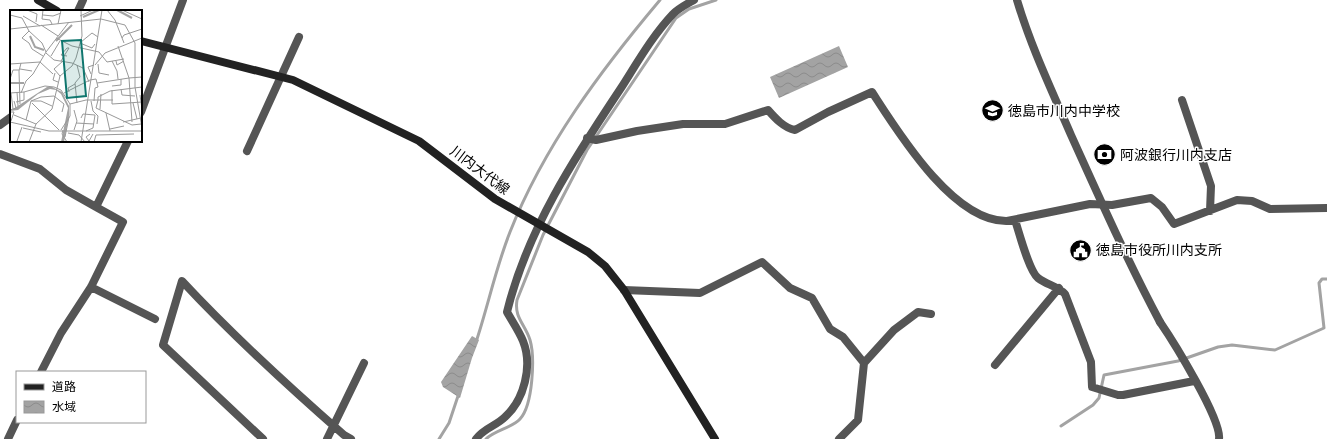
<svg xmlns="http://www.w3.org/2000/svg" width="1327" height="439" font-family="Signika,'Noto Sans JP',sans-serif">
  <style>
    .water { fill: url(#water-waves) }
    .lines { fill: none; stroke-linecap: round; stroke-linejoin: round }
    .stream { stroke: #a3a3a3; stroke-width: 3 }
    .minor { stroke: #555; stroke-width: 8 }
    .tertiary { stroke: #555; stroke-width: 8 }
    .secondary { stroke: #222; stroke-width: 8 }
    .labels { text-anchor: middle; stroke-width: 3; stroke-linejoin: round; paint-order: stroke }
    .poi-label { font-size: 14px; fill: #000; stroke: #fff; text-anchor: start }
    .street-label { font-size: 14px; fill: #000; stroke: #fff }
    .inset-river { fill: none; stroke: #a3a3a3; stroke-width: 2 }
    .inset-road { fill: none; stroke: #999; stroke-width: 1 }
    .view { fill: #0f766e; fill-opacity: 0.15; stroke: #0f766e; stroke-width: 2 }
    .inset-edge { fill: none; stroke: #000; stroke-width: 2 }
  </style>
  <defs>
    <pattern id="water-waves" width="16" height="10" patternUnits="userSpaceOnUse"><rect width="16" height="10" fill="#a3a3a3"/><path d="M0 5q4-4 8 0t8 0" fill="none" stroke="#8b8b8b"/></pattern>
  </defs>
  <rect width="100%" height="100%" fill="#fff"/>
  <path class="water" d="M839,46L848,67L779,98L770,77Z
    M472,336L479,340L472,358L460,398L443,387L441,382Z"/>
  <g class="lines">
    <path class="stream" d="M476,342C488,306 496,267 510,232C544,146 601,70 660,0
      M1061,426L1093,405L1099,398L1104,375L1178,361L1218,347L1232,345L1275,350L1324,328L1319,283L1322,279H1327
      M439,439L449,423L459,393
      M486,439C495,430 512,428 520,419C533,405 535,357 530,340C525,324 514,318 517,300L543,235L587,150L676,18L689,9L716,0"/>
    <path class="minor" d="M78,11L83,0
      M1182,100L1211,186L1210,211
      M141,112L183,0
      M0,125L11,117
      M587,138L596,140L637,131L683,124H725L768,110C775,118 784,128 795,130L828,112L872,92C898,132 953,222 1007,221L1090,204L1112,205L1151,198L1162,207L1174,224L1237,200L1252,201L1270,209L1327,208
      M247,151L299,37
      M0,154L40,169L66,190L96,207
      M1015,220C1019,232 1029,271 1038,278C1047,285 1057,286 1065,294L1091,362L1092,387L1118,395H1123L1194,381
      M91,287L155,319
      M624,290L700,293L762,262L790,288L812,298L830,329L843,337L864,363
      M1160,322C1173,341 1222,420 1219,439
      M995,365L1059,288
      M41,372L61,333L91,287L123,222L96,207L128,141
      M8,439L17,420
      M263,439L163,345L182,281C233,336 288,386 344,435L351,439
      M327,439L364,363
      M476,439C484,428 496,426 505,417C524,400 533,366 523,341C519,331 512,321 507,312C527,230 575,157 621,88C637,63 653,35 673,14C679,8 687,4 694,0
      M839,439L858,420L864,363L894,330L918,312L931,314"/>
    <path class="tertiary" d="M1017,0C1031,47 1052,91 1071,135C1100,199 1127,260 1160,322"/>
    <path class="secondary" d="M38,0L57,11
      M141,41L293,80L419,141L495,199L588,252L605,266L624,290L715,439"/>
  </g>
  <defs>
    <symbol id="school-disc" viewBox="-11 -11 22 22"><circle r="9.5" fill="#000" stroke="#fff"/><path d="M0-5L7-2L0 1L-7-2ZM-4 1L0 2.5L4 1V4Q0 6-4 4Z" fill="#fff"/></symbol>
    <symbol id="bank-disc" viewBox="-11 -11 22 22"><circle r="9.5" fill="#000" stroke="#fff"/><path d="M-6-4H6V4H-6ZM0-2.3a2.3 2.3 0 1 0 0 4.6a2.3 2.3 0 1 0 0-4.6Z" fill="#fff"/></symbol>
    <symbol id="civic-disc" viewBox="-11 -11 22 22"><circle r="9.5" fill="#000" stroke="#fff"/><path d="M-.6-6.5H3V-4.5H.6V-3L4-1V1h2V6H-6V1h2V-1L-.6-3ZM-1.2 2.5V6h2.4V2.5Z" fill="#fff"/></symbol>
  </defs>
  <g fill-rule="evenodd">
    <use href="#school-disc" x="980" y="98" width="25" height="25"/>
    <use href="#bank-disc" x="1092" y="142" width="25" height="25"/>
    <use href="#civic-disc" x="1068" y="238" width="25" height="25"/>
  </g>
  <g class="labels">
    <g class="poi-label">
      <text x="1008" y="116">徳島市川内中学校</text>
      <text x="1120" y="160">阿波銀行川内支店</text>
      <text x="1096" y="255">徳島市役所川内支所</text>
    </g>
    <g class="street-label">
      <text transform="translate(480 170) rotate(37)" y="5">川内大代線</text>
    </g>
  </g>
  <g transform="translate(10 10)">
    <rect width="132" height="132" fill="#fff"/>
    <path d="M37,77H42L52,82L59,96V106L54,132H51L58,98L51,84L46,80L40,79L28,84L8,100L0,101Z" fill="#a3a3a3"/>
    <path class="inset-river" d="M107,0L122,8M73,7L89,0M20,26L25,37L34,40M46,31L62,15M0,73H14"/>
    <path class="inset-road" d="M17,0L27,4L26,12M33,0L32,9L40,10L42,14M97,0L105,10L114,33M112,0L132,9M0,5L12,8L19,21L32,33L36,42M33,5L43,6L51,3M13,6L30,16M70,6L83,0M48,14L51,0M31,15L48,26M0,19L91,9L115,15L125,33V77L132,118M19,21L12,28L19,33L22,39L33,46M46,28L62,36L89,42L97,52L114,49M112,28L114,25L132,19M71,32L82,23L88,27M70,33L82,38L85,34M36,43L44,50L62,53L73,58L79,72M132,43V75M132,44V30M41,46L50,31M57,46L51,45L57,38H59M51,51L59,38M102,51L107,61L108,69M106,51L107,55L114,51M0,54L30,52L43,64M88,54L89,63L99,65M67,55L70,67L65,73L67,93M85,55L95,43L132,28M10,59L22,61M45,63L43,70L48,72M81,64L78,57L84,55M50,66L44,59L53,51M0,69L3,60H9M102,76L111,75V69M111,79L112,85L125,86M102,80V94L132,92M7,82L8,96M59,82L58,78L65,74M0,83L14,82L35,76L44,77L51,80L60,94L76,90H88L86,98L122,115L131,114M1,83L3,99M11,83L16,71L23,64L36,42L59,12M54,83L80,70L86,69L87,73L119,68L108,36M130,85L132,99M44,86L54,94L52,102M103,90H88V87L100,81L132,77M21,91L31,87L44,86M81,91L83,101L88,106L87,114M84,91L85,78L88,77L87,73M6,92L14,90V82M22,93L49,120M123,93L127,109M10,94L9,61L11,53M90,99L91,84M0,100L6,98L4,91M0,102H4L1,111M96,103L100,121M4,105L26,114M71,108L73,104L85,105L83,118L76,121M16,110L21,91H31L42,96M0,112L39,121H132M113,112L131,108M122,112L119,68L132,67M66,113L84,114M13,118L31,122M100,119L114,116M51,120L60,106V94M53,120L52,124L57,132M64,120L67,111L64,100M58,123L69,125L75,132M80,124L76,127L79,131L83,124M55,127L59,107M7,131L12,117M19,132L26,114L42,99L50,66L62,56L66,48L72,26L71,0M71,132L92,0M84,132L86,125L124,124"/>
    <path class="view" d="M71,30L76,86L57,88L52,31Z"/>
    <rect width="132" height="132" class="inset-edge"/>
  </g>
  <rect x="16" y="371" width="130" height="52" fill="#ffffff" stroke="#999999"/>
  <rect x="24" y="384" width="20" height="6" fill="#222222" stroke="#999999"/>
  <text x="52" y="391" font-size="12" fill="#000000">道路</text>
  <rect x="24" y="401" width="20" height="12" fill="url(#water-waves)" stroke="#999999"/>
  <text x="52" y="411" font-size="12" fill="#000000">水域</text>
</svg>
